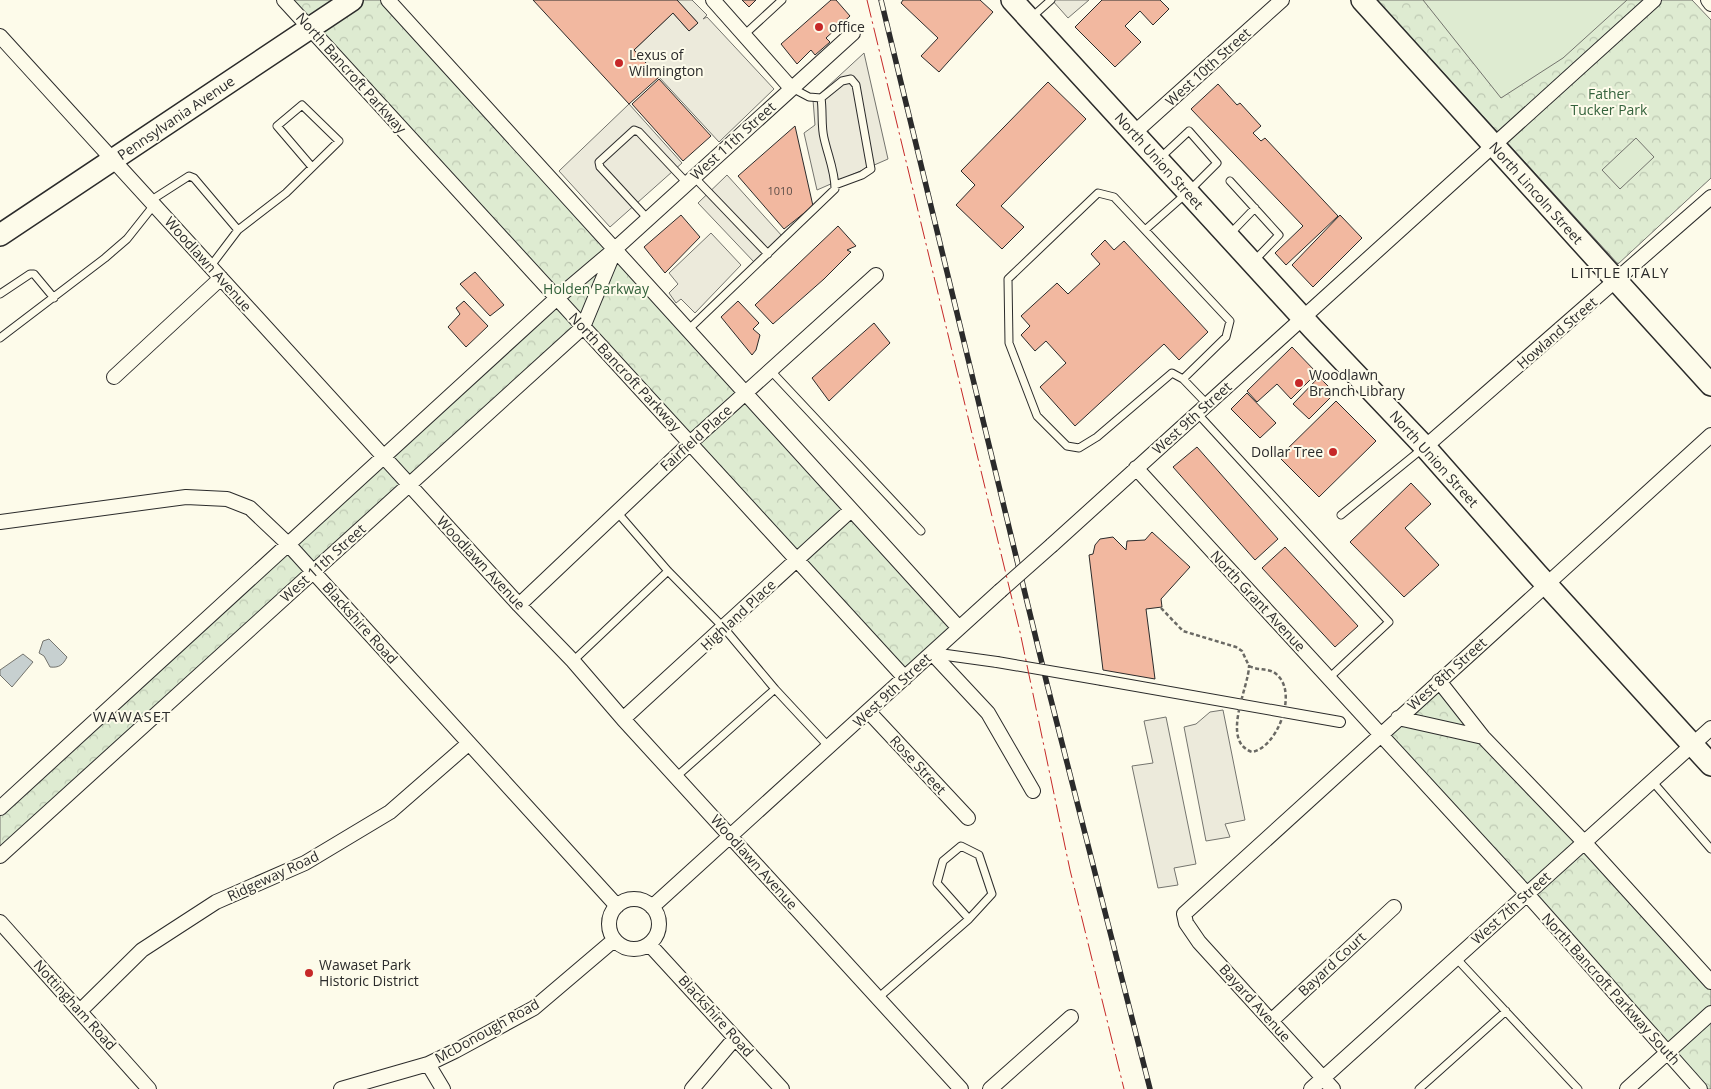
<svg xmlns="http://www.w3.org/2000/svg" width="1711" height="1089" font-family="'Open Sans',sans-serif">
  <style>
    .park { fill: url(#park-crowns); stroke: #74746e }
    .pitch { fill: #deebd1; stroke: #74746e }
    .parking { fill: #eceadb; stroke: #74746e }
    .water { fill: #c7d0d0; stroke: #74746e }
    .building { fill: #f2b8a0; stroke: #2b2b2b }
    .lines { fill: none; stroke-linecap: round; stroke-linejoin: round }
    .service-casing { stroke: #2b2b2b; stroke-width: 9 }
    .pedestrian-casing { stroke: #2b2b2b; stroke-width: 12 }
    .minor-casing { stroke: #2b2b2b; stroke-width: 16 }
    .primary-casing { stroke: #2b2b2b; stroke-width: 24 }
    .path { stroke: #6a6964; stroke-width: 2.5; stroke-dasharray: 4 2.5; stroke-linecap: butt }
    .service { stroke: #fdfbea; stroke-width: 7 }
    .pedestrian { stroke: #fdfbea; stroke-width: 10 }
    .minor { stroke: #fdfbea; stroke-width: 14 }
    .primary { stroke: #fdfbea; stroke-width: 21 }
    .rail-casing { stroke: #2b2b2b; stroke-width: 5.5 }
    .rail { stroke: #fdfbea; stroke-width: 4; stroke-dasharray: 11; stroke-linecap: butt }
    .pedestrian-bridge-casing { stroke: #2b2b2b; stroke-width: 12; stroke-linecap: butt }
    .minor-bridge-casing { stroke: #2b2b2b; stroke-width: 16; stroke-linecap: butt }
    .pedestrian-bridge { stroke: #fdfbea; stroke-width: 10 }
    .minor-bridge { stroke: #fdfbea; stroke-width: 14 }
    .power { stroke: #c62828; stroke-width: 1; stroke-dasharray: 18 4 2.5 4; stroke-linecap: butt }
    .poi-dot { fill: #c62828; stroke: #fdfbea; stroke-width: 2 }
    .labels { text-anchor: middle; stroke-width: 4; stroke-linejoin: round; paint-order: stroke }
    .number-label { font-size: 11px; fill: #5d4e48 }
    .poi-label { font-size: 14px; fill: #2b2b2b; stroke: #fdfbea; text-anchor: start }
    .street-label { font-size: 14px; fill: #2b2b2b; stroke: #fdfbea }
    .park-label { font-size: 14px; fill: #34623c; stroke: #fdfbea }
    .neighbourhood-label { font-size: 15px; letter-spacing: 1px; fill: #2b2b2b; stroke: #fdfbea }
  </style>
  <defs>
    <pattern id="park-crowns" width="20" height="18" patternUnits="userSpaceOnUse" patternTransform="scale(1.25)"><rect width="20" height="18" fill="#deebd1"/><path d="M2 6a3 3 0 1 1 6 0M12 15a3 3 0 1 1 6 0" fill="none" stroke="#bfcab4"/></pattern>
  </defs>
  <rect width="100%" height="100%" fill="#fdfbea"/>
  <path class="park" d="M284,0H388L959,628L905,678L583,327L0,856V808L557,298Z
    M1377,0H1692L1711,20V178L1618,264Z
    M1439,681L1711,982V1089H1700L1380,734Z"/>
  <path class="pitch" d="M1423,0H1627L1563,58L1501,98Z
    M1636,138L1654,157L1620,189L1602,170Z"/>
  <path class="parking" d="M677,0H692L707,15L703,19L707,17L774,89L719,142L634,50L673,13L689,31L698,23Z
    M1052,0H1089L1068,18Z
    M864,53L888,159L817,190L804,133L815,125L813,100Z
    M629,104L682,163L610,227L559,171Z
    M727,175L782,236L754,262L698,203Z
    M711,233L741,265L695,313L681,299L676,303L669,293L678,284L669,273Z
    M1223,710L1245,820L1225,824L1230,837L1206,841L1184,727L1196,724L1210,712Z
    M1166,717L1196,864L1174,868L1178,885L1158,888L1132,766L1153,763L1144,721Z"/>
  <path class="water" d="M49,639L67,657C63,665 59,668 50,667L44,656L39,653L43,641Z
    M23,654L33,662L12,687L0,675V670Z"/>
  <path class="building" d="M533,0H677L698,23L689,31L673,13L634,50L659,77L629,104Z
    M742,0H756L749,7Z
    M831,0H836L850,16L826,38L830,42L815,55L811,50L797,64L781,44Z
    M903,0H980L993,12L939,72L921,56L938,38L901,3Z
    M1102,0H1160L1169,9L1153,25L1140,11L1125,26L1141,42L1115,67L1075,27Z
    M659,79L711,136L683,161L632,104Z
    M1048,82L1086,119L1001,206L1024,227L1002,249L956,205L975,185L961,171Z
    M1218,84L1237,105L1240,103L1261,126L1253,133L1261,141L1265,138L1338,216L1286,265L1275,253L1303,226L1191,109Z
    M795,126L813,206L784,229L738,176Z
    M681,215L700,237L665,273L644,247Z
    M1340,215L1362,238L1313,287L1292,265Z
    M838,226L856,246L847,250L851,252L824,279L773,324L755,305Z
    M1105,240L1114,250L1124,241L1208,332L1179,360L1164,344L1075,426L1040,387L1066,363L1046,341L1035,351L1021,335L1030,326L1021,316L1057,283L1068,294L1100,264L1091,254Z
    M475,272L504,305L490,316L460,284Z
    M464,301L488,326L466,347L448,327L460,314L456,308Z
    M738,301L759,323L753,329L760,335L756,350L752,355L721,317Z
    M874,323L890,343L829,401L812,378Z
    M1292,347L1317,373L1291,399L1277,384L1257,402L1247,391Z
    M1319,377L1335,393L1309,419L1293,404Z
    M1247,393L1276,423L1260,438L1231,409Z
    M1336,401L1376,441L1319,497L1279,457Z
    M1197,447L1278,539L1255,560L1173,467Z
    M1411,483L1431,504L1405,528L1439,565L1404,597L1350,542Z
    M1152,532L1190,567L1161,599L1162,607L1146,609L1155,679L1103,670L1089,555L1093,554L1095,545L1100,539L1113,537L1126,550L1127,541L1145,540Z
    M1285,547L1358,626L1335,647L1262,568Z"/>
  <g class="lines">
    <defs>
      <path id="service" d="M1032,17L1051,0
        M744,35L782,0
        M792,88L809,97L821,98
        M694,177L768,254
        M1230,181L1279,235L1254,261
        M150,201L189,176L194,178L238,230L210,267
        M648,219L600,167L599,162L634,130L639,132L687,183
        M238,230L286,193L339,141L302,105L277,126L312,167
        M1145,230L1188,192L1217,163L1189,131L1159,159
        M1229,235L1255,208
        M0,294L30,274H34L54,298
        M688,330L835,189C835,171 828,156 824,138C821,126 823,111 821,98L842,81L851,79L856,85L871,169L862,175L835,185
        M0,338L105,258L127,239L154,205
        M771,371L921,531
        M1183,379L1172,373L1097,437L1079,448L1067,446L1037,416L1009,343L1008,279L1098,193L1114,197L1230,321L1226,337L1183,379L1207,404
        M1197,413L1389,622L1329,678
        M617,512L668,571L724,628L775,689L676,777
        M1341,515L1422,449
        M573,661L668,571
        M775,689L829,747
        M1652,781L1711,849
        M1456,958L1578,1089
        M878,998L969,919L992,894L979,855L961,846L943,861L937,883L969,919
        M1419,1089L1506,1011"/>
      <path id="pedestrian" d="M932,653L997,662
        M1102,680L1340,722"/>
      <path id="minor" d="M284,0L905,678
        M388,0L959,628
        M713,0L791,88
        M1708,0L1711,4
        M0,36L519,605L573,661L623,719L961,1089
        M1134,133L1282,0
        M114,377L221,278
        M1425,447L1711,197
        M1136,468L1527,894L1700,1089
        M0,522L186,497L227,499L250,508L288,544L617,906
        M1052,545L1654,0
        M519,605L690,443L876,275
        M932,653L988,713L1033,791
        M1439,681L1483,737L1584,842L1711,982
        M868,711L968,818
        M1398,718L1483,737
        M623,719L851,510
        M0,808L557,298L615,249L853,33
        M0,856L583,327L614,252
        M609 924a25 25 0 1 1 50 0a25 25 0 1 1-50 0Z
        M652,907L1000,591
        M0,922L149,1089
        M649,944L782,1089
        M80,1011L142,950L216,902L305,863L390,812L468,744
        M1271,1021L1394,907
        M428,1064L443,1089
        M341,1089L428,1064L455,1051L534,1008L614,940
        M692,1089L735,1038
        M990,1089L1071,1017
        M1311,1089L1711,728
        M1333,1089L1199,942L1186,923L1184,914L1711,435
        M1627,1089L1711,1013"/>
      <path id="primary" d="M1012,0L1313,329L1425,447L1537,574L1711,765
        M1362,0L1711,385
        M0,235L352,0"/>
    </defs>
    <use href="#service" class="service-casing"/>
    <use href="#pedestrian" class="pedestrian-casing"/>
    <use href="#minor" class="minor-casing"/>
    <use href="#primary" class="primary-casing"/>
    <path class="path" d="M1161,608L1183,631L1236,647L1242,651L1249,666
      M1249,666C1261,672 1271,666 1280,678C1296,698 1276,748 1252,752C1220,741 1249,687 1249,666Z"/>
    <use href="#service" class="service"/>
    <use href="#pedestrian" class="pedestrian"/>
    <use href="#minor" class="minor"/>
    <use href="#primary" class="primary"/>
    <defs>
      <path id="rail" d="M881,0L1047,684L1150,1089"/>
    </defs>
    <use href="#rail" class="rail-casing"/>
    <use href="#rail" class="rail"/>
    <defs>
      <path id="pedestrian-bridge" d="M997,662L1102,680"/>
      <path id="minor-bridge" d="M1000,591L1052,545"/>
    </defs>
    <use href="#pedestrian-bridge" class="pedestrian-bridge-casing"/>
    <use href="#minor-bridge" class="minor-bridge-casing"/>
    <use href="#pedestrian-bridge" class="pedestrian-bridge"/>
    <use href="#minor-bridge" class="minor-bridge"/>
    <path class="power" d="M867,0L1020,632L1070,870L1124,1089"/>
  </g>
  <g class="poi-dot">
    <circle cx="819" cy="27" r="5"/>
    <circle cx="619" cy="63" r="5"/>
    <circle cx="1299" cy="383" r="5"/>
    <circle cx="1333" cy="452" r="5"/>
    <circle cx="309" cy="973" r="5"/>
  </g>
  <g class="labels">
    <g class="number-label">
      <text x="780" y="195">1010</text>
    </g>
    <g class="poi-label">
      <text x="829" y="32">office</text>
      <text x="629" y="60">Lexus of<tspan x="629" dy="16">Wilmington</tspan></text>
      <text x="1309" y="380">Woodlawn<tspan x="1309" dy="16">Branch Library</tspan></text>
      <text x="1323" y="457" text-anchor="end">Dollar Tree</text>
      <text x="319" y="970">Wawaset Park<tspan x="319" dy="16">Historic District</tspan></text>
    </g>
    <g class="street-label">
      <text transform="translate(1208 67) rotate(-42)" y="5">West 10th Street</text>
      <text transform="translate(351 73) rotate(48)" y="5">North Bancroft Parkway</text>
      <text transform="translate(176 118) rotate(-34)" y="5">Pennsylvania Avenue</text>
      <text transform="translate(733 141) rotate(-42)" y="5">West 11th Street</text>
      <text transform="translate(1159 161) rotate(48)" y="5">North Union Street</text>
      <text transform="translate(1536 193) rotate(48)" y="5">North Lincoln Street</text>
      <text transform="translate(208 264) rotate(48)" y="5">Woodlawn Avenue</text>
      <text transform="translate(1557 333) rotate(-41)" y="5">Howland Street</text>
      <text transform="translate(625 372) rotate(47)" y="5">North Bancroft Parkway</text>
      <text transform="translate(1192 418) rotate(-42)" y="5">West 9th Street</text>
      <text transform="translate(696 438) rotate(-42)" y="5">Fairfield Place</text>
      <text transform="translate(1434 459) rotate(48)" y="5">North Union Street</text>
      <text transform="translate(323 563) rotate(-42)" y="5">West 11th Street</text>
      <text transform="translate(481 563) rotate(47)" y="5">Woodlawn Avenue</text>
      <text transform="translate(1258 601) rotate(47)" y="5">North Grant Avenue</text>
      <text transform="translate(738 615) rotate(-43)" y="5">Highland Place</text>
      <text transform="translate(360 623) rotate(48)" y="5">Blackshire Road</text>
      <text transform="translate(1447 674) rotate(-42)" y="5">West 8th Street</text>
      <text transform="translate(892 690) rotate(-43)" y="5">West 9th Street</text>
      <text transform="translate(918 765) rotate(47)" y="5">Rose Street</text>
      <text transform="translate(754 862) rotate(48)" y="5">Woodlawn Avenue</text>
      <text transform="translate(273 876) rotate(-25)" y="5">Ridgeway Road</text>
      <text transform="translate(1511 908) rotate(-42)" y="5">West 7th Street</text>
      <text transform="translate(1332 964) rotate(-43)" y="5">Bayard Court</text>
      <text transform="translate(1611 989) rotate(48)" y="5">North Bancroft Parkway South</text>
      <text transform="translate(1255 1003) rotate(48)" y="5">Bayard Avenue</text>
      <text transform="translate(75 1005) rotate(48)" y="5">Nottingham Road</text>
      <text transform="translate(716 1016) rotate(48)" y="5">Blackshire Road</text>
      <text transform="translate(487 1031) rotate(-29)" y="5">McDonough Road</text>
    </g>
    <g class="park-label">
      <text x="1609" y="99">Father<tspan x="1609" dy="16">Tucker Park</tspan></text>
      <text x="596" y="294">Holden Parkway</text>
    </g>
    <g class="neighbourhood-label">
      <text x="1620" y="278">LITTLE ITALY</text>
      <text x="132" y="722">WAWASET</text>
    </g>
  </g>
</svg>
